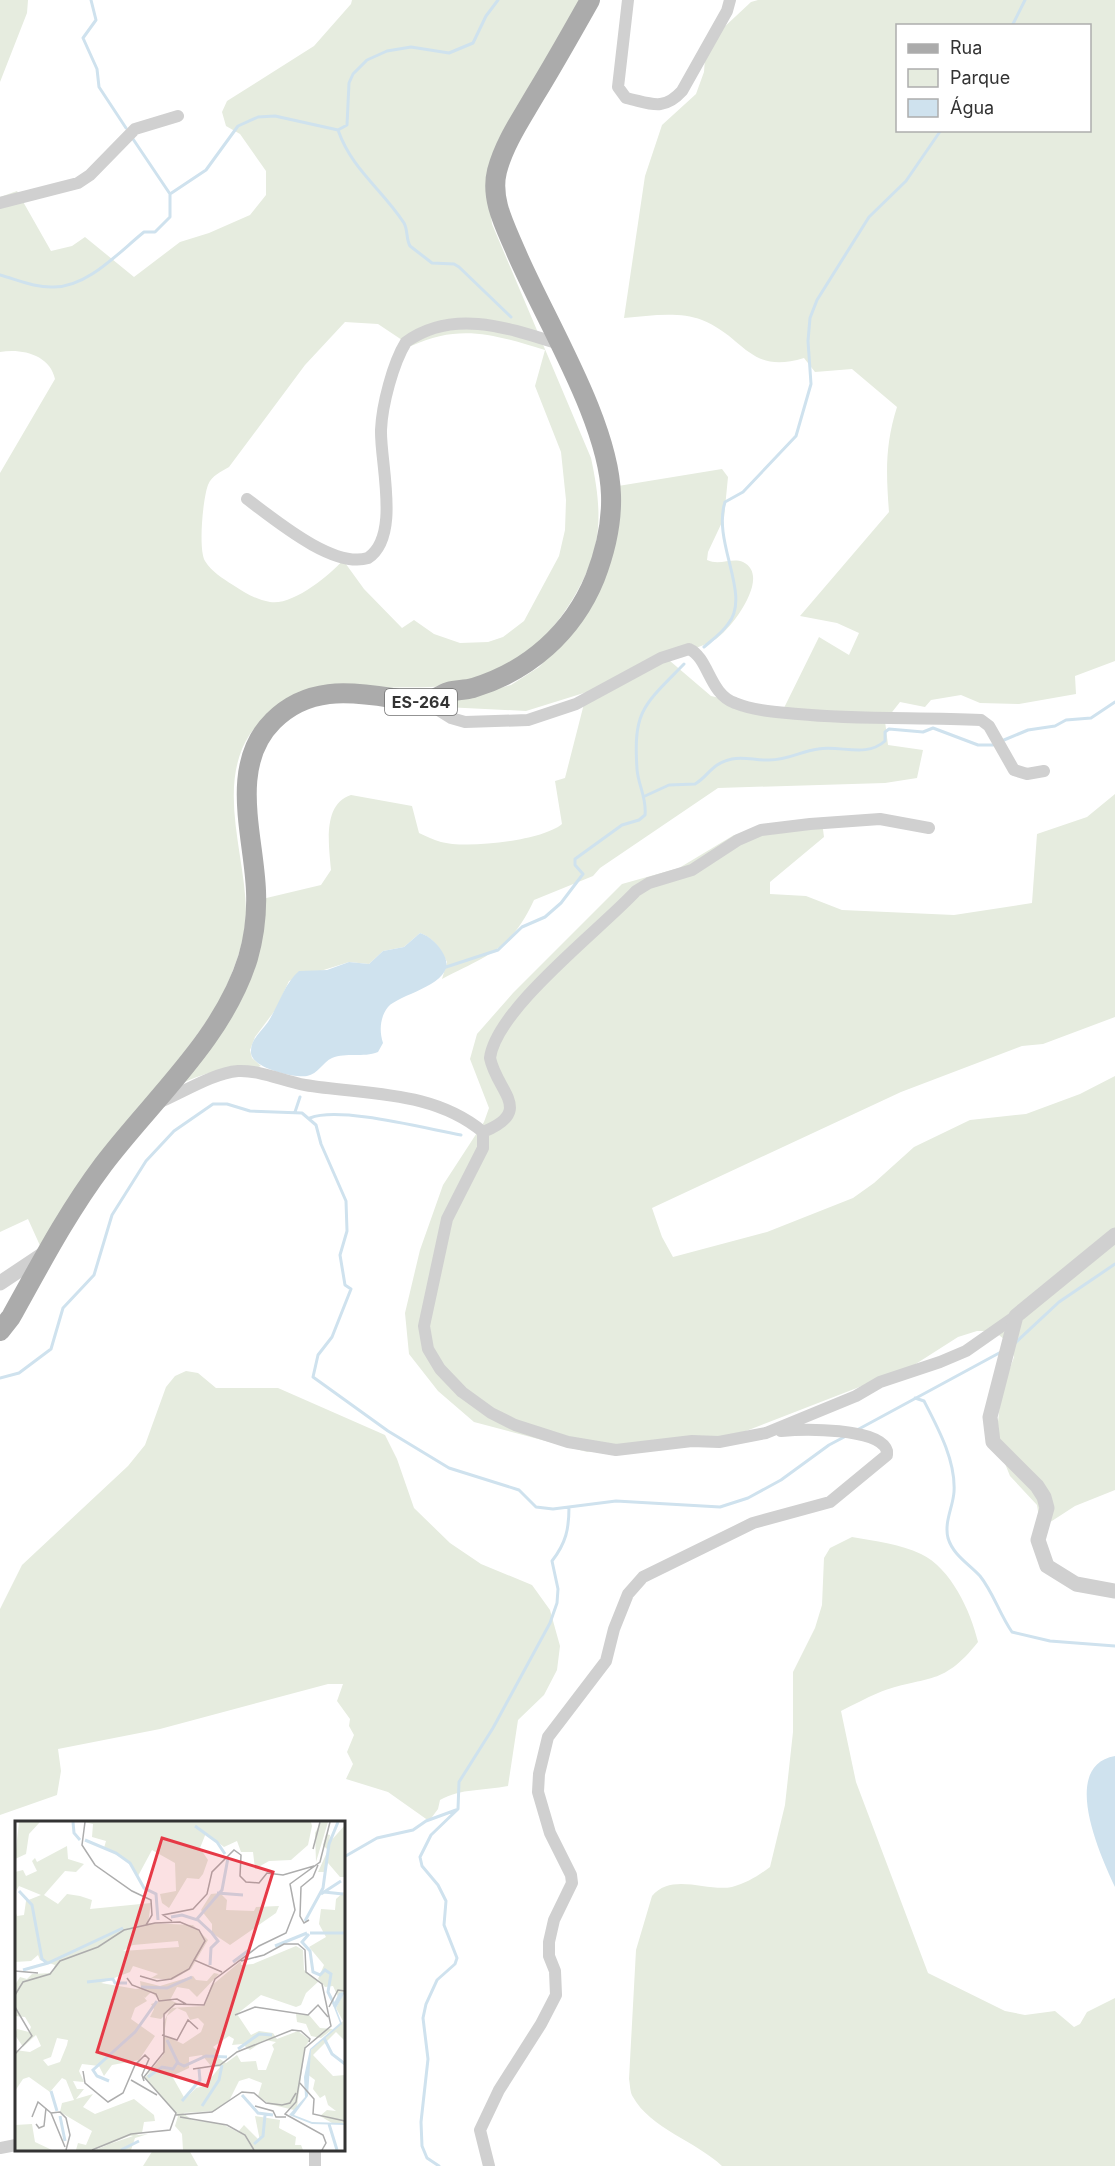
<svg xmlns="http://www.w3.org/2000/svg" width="1115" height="2166" font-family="Inter,sans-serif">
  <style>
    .green { fill: #e6ecdf; fill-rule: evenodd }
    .water { fill: #cfe2ee }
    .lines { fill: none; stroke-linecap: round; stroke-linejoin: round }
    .stream { stroke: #cfe2ee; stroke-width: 3 }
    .minor { stroke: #d0d0d0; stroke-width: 12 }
    .tertiary { stroke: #d0d0d0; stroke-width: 15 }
    .primary { stroke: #ababab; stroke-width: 20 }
    .labels { text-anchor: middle; stroke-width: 6; stroke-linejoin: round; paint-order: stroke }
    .shield { fill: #fff; stroke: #707070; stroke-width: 1.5 }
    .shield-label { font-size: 16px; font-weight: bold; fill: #333 }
    .inset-river { fill: none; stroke: #cfe2ee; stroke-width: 3 }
    .inset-road { fill: none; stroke: #adadad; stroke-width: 1.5 }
    .view { fill: #e63946; fill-opacity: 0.15; stroke: #e63946; stroke-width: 3 }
    .inset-edge { fill: none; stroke: #333; stroke-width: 3 }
  </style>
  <rect width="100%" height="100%" fill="#fff"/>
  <path class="green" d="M0,0H28L27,13L0,82Z
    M352,0H579L488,192L492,224L591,458C604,518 602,553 569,605C543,646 505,675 457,684C434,689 408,686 385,688C358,691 331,701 305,707C283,712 264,714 250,734C216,786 246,856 246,913C245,946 232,973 219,1004L42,1250L28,1219L0,1232V473L55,379C50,355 22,348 0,352V197L17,191L51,251L72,246L85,237L134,277L180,242L209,233L250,215L266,195V171L240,134L226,126L222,112L227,101L314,46L351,4ZM345,322L378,324L411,346C461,323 495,335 545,350L535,386L561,452L566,500L565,530L559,556L524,621L503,637L488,642L460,643L434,634L414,620L402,628L364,589L343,560C329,576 292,606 270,602C256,600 244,592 233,585C222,578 212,572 205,561C198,549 203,498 208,485C212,475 221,472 229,467L305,365Z
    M758,0H1115V661L1075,676L1076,694L1019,704L980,703L961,695L931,700L925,707L900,702L885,721L888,745L923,750L917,778L885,783L718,788L600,868L593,876L534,900C511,950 488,955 442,979L447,962C441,950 433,937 420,933L404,947L383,951L369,964L349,962L289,981L276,1009L255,1037L250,1050L252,1058L261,1066C243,1074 240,1067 224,1070C208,1072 193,1078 178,1085L216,1030L258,900L321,885L331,870C329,846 322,804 351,795L412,806L419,833C426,836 434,840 441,842C466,849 542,841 562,824L555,781L565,778L587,692L526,711L445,707L446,702L511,685L539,667L578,626L612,487L722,469L728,477L724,518L708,552L707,560C720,566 732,557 743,562C772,576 731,629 716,639C699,649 681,652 663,655L711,696L782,712L819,637L849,655L859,633L837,623L800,616L889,512C886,473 885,445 897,407L852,369L815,372L804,358C749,375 745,337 702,320C678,311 649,316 624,318L645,176L662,125L696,94L704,72L706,44L751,2ZM898,26H1090V130H898Z
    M1115,794V1017L1043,1044L1022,1046L901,1092L652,1208L662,1237L673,1257L767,1232L853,1198L874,1183L914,1147L970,1120L1026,1114L1080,1094L1115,1076V1490L1075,1506L1038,1530L1040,1524L1037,1505L1010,1476L996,1441L1001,1393L1014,1357L1010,1344L994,1331H977L958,1337L911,1367L728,1438L587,1452L474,1422L438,1391L409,1354L405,1313L420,1250L443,1185L484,1122L489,1108L470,1059L477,1034L513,993L622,884L679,868L734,835L822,822L824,837L770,882V894L806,896L842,910L954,915L1032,903L1037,834L1087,817Z
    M186,1371L198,1373L216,1388H278L385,1435L397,1459L414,1508L450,1543L481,1564L532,1585L550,1610L560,1646L557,1670L544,1695L518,1720L508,1786C484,1791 461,1788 440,1800L438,1809L429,1821L388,1792L346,1779L353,1764L347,1752L354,1735L349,1726L350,1719L337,1701L343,1684H328L160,1729L58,1749L61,1771L57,1795L0,1815V1609L22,1565L128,1466L145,1445L166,1387L175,1376Z
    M852,1537C875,1541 900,1544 921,1554C951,1568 971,1612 978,1642C941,1689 925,1674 878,1693C866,1698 853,1705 841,1711L856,1782L928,1973L1005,2011L1025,2015L1055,2011L1074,2027L1080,2024L1087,2012L1115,1998V2166H722C697,2142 650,2128 633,2097C630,2093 630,2084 629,2079L636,1950L652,1896C672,1872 707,1892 732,1887C747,1883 758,1876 770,1867L785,1805L793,1732V1672L815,1628L822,1605L824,1558L830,1548Z
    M153,2150H189L198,2166H143Z"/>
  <path class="water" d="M420,933C430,936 439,945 444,955C459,984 401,993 388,1007C380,1017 379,1031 383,1043L378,1052C363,1058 346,1052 332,1058C323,1062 318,1074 307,1076C294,1078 252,1068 251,1053C250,1039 262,1031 268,1022C279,1005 284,984 299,971L327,970L349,962L369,964L383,951L404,947Z
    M1115,1756V1887C1101,1857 1059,1766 1115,1756Z"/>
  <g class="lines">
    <path class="stream" d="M91,0L96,20L83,38L97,69L99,87L126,128
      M1012,26L1025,0
      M338,130C352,170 382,189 404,223C408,230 406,239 410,246L432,263L454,264L459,267L511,317
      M170,194L206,170L238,126L258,117L275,116L338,130L347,125L349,83L353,74L367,60L387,51L411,47L449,53L473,43L486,16L498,0
      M0,275C18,280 36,288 54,287C88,287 119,252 144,232H155L170,217V194L133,139
      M704,647C712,640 722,633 728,624C752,595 712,543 725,502L743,492L796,436L811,384L808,341L810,318L817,300L869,217L906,181L941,130
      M1004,740L1028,730L1055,726L1066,720L1091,718L1115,702
      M645,796L669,785L695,784C710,775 710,764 732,759C744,756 757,761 769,760C789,760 801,751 818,749C841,745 866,758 885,741V732L889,729L923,732L933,728L978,745H993
      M443,968L498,950L522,927L545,917L561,903L583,874L575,865V859L622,825L639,820L645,815C647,798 638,785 637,769C633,710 644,705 684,664
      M295,1112L300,1097
      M310,1118C340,1106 427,1129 461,1135
      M1014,1344L1059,1302L1115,1264
      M0,1378L19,1373L51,1349L63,1308L94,1275L112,1215L146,1161L174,1131L213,1104H227L250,1111L302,1113L316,1125L321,1144L346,1201L347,1231L340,1255L345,1285L351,1289L332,1337L318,1355L313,1377L388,1431L449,1468L519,1490L536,1507L553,1509L616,1501L720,1507L748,1498L781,1480L829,1445L846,1436
      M915,1398L924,1401C938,1428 956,1461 954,1492C953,1507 944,1522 948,1538C953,1555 969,1564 980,1576C993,1592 1000,1615 1012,1632L1050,1641L1115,1646
      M857,1430L1001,1352
      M344,1857L377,1838L413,1830L426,1821L456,1810
      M439,2166L427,2158L422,2146L421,2122L428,2059L423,2018L426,2004L437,1980L455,1964L457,1958L444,1925L446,1901L438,1885L422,1866L420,1857L431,1835L458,1809L459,1782L493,1728L550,1623L557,1603L558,1589L552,1561C566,1543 569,1529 569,1507"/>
    <path class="minor" d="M628,0L618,87L626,98C650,103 663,112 682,91L727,11L730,0
      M0,203L78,183L90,175L135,129L178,116
      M247,499C274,519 333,569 368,558C401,536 380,463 381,430C382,405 393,363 406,342C453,308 509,328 559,344
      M427,703L451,718L465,722L528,720L576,704L661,658L689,649C709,658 709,694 735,703C755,711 777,712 798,714C859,720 920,717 981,720L989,726L1014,770L1027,774L1044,771
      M158,1103C182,1093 213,1073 238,1071C260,1070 283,1081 305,1085C366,1095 433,1090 483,1132V1148L447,1219L424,1326L428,1349L440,1369L462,1392L491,1413L515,1425L568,1442L616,1450L692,1441L719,1442L766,1433L856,1396L880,1382L940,1362L966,1351L1016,1316
      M483,1132C535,1111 497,1092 490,1058C496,1009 601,929 636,891L649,883L692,870L738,840L761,830L810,824L880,819L929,828
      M0,2148L16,2145
      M315,2150V2166
      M489,2166L480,2130L499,2090L541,2024L556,1995L555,1971L549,1956V1942L554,1920L572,1883L571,1875L550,1833L538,1792L539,1774L548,1737L606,1661L614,1629L628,1594L643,1577L753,1523L830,1502L887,1455V1451C880,1427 802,1429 781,1431"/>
    <path class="tertiary" d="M1115,1235L1016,1316L990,1417L993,1442L1037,1486L1044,1497L1047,1508L1038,1540L1047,1566L1076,1584L1115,1591
      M0,1283L45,1253"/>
    <path class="primary" d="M0,1331L11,1317C40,1265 67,1213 103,1165C152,1100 223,1039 248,958C254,937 257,914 256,891C254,836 228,766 273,721C307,687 348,691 392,698C402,699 415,703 426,702C433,701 441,694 448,692C457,690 465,690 473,688C529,671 573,632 595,578C605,552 612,523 611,495C609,422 545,320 516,252C505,226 490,199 497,171C504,144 521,119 535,95C554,64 572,32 590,0"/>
  </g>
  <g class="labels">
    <rect class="shield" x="385" y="689" width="72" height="26" rx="4.5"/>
    <g class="shield-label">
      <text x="421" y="708">ES-264</text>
    </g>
  </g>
  <g transform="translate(15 1821)">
    <rect width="330" height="330" fill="#fff"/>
    <path d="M4,1H25L14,13L11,33L0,38ZM69,1H296L297,5L293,24L276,39L254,40L240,48L238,31H226L222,20L209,26L191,12L185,27L193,39L188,53L184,58L172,57L154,87L147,82L145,73L161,70L160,42L137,29L123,55L111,39L89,27L91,20L77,16L78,3ZM306,1H313L301,41L300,12ZM330,4V56H325L313,42L310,51H303L313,29L308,24L311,13L315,14L314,22ZM52,25L53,38L69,43L61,51L50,50L29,74L43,83L52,73L65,75L77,79L75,88L136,82L133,102L178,104L193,119L176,148L157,159L136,157L143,153L118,145L115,151L86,162L121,168L126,167L125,160L145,165L178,155L181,159L192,160L199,152L204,153L182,176L174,168L162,166L155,179L162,182L146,198L135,196L139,188L136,183L146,180L136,171L130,177L128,175L132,180L120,187L116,198L140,215L124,239L97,244L89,255L84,245L67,243L64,250L69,261L58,260L62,268H69L61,278L78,273L68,286L80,293L119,278L139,294L140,300L129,301L127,312L77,329H61L63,322L71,324L77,310L45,291L47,282L59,279L51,259L47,257L35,271L14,256L8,258L0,270V229L15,231L26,225L21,214L8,226L0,214L2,208L14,211L16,206L10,196L0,195V164L5,156L12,158L17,153L37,152L40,144L25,139L23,134L16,140L0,141V89L2,95L9,94L11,80L26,74L4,65L0,72V51L8,49L11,55L22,50L17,40L20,37L22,41ZM163,120L164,126L108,130L118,124ZM42,217L53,219L52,224L45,241L33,245L28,239L36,236ZM330,70V171L323,176L318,165L310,166L303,158L309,144L294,126L311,116L304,103L306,88L320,89L321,78ZM205,72L212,79L211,89L239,90L241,86L264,85L261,92L215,124L197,112V103L186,89L196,73ZM281,125L288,129L289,149L304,160L291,172L286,184L281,186L246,174L222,193L236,214L244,210L258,212L262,218L283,210L295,219L290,226L282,286L279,289L254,283L243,275L247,262L234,257L224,260L215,278L200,290L168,292L177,299L207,303L223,311L229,304L245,320L240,295L265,299L264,307L281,316L280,324H286L288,329H168L167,313L160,305L163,295L130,257L148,234V202L156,187L189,185L196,165L226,140V144L238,143ZM162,187L171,191L175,199L183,197L189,203L186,211L168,223L149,214L152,195ZM214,215L219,218L217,224L227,223L235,229L250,219L261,221L257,224L259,228L251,249H243L241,240L226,241L222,234L211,242L202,236L204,231L198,226ZM187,234L196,245L205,246L189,265L181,267L170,278L157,255L174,247V236ZM328,173L330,220L321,211L298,234L318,255L330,254V303L317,302L305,295L312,289L321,290L313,284L310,274L305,277L298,268L300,259L292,253L296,229L328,200L321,187ZM281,193L294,194L305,207L318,208L306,217L296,215L291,203L282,201ZM17,303L20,321L37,329H0V304ZM133,313L120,317L116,329H80L114,315Z" fill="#e6ecdf" fill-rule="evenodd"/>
    <path d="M330,171L321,187L327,203L296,229L293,275L279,294L297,301L328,302L330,304L297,303L274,294L290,276L289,256L295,228L325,202L318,184L324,172Z" fill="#cfe2ee"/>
    <path class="inset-river" d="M58,1L59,12L65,19M180,5L202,21L210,33M70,19L101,32L115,42L129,67L141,73L143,99M4,70L17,84L27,138L32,142M309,71L328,73M202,72L228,74M306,73L326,60M156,96L167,94L183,99L197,112L203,120L196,127L195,144M182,98L207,69L213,37M290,100L308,67L314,23L323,1M295,112H330M294,113L287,121L295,130L298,151L305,154L310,149L316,153L313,171L320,185M260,125L292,112M218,141L234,129M8,149L33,142L108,107M72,161L98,158L100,162H112M126,166L152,167L177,156M309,217L317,233L330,243M152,219L163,242L169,245L191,235L212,236M223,228L244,213L257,214M133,256L147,246L158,248L162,242M94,260L82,255L78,249L120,211L142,180M36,270L42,290M227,274L243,292L258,294M167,280L185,259L184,248M187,285L204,259L207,244M45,295L50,320M314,303L322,329M239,323L248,315L250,294M106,329L124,320"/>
    <path class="inset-road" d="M70,1L67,24L80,44L117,70L136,79L137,94L131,104M298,28L305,1M294,99L289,102L285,95L286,66L298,56L303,44M157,100L148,94L178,88L192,73L197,51L219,29L226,34L225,55L231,61L244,62L252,52L268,54L299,45M226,140L249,134L269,123H283L290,129L291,151L307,163L316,205L290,227L281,281L270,293L308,314L311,322L307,329M0,150L23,152M125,155L142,160L156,158L174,148L179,139M112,157L117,164L141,173L144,180L162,178L171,183M0,174L8,161L35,153L45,140L83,126L109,109L140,102L165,101L184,109L190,120L179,139L207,151M0,186L17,215L0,233M314,186L323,169L330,170M220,194L240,186L293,194L303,184L313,196M147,214L162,219L173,199L183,208M178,248L205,244L222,231L277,209L286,210L295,218L294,221M68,250L70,262L93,281L108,272L120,244L130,234L134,238L127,254L129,260M116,259L142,274M284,261L299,278L298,293L330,300M240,285L258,290L261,296H271M36,292L45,291L51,297L55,314L51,329M161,294L197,291L227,271L239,272L251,282L267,284L275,282L281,272M17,296L23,281L36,292L50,326M165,296L212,304L230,314L239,329M21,303L24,307L29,305L31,287M77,329L116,313L155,309L161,292L129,256L149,231V193L160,183L189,184L200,158L244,125L271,112L280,89L275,63L305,41L315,1"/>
    <path class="view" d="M147,17L258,51L192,265L82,231Z"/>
    <rect width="330" height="330" class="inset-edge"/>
  </g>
  <rect x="896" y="24" width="195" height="108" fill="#ffffff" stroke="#adadad" stroke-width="1.5"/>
  <rect x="908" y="44" width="30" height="9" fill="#ababab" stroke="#adadad" stroke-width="1.5"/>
  <text x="950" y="54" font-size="18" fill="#333333">Rua</text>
  <rect x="908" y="69" width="30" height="18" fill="#e6ecdf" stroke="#adadad" stroke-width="1.5"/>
  <text x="950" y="84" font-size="18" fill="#333333">Parque</text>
  <rect x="908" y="99" width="30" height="18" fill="#cfe2ee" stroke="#adadad" stroke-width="1.5"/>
  <text x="950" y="114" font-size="18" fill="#333333">Água</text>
</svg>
